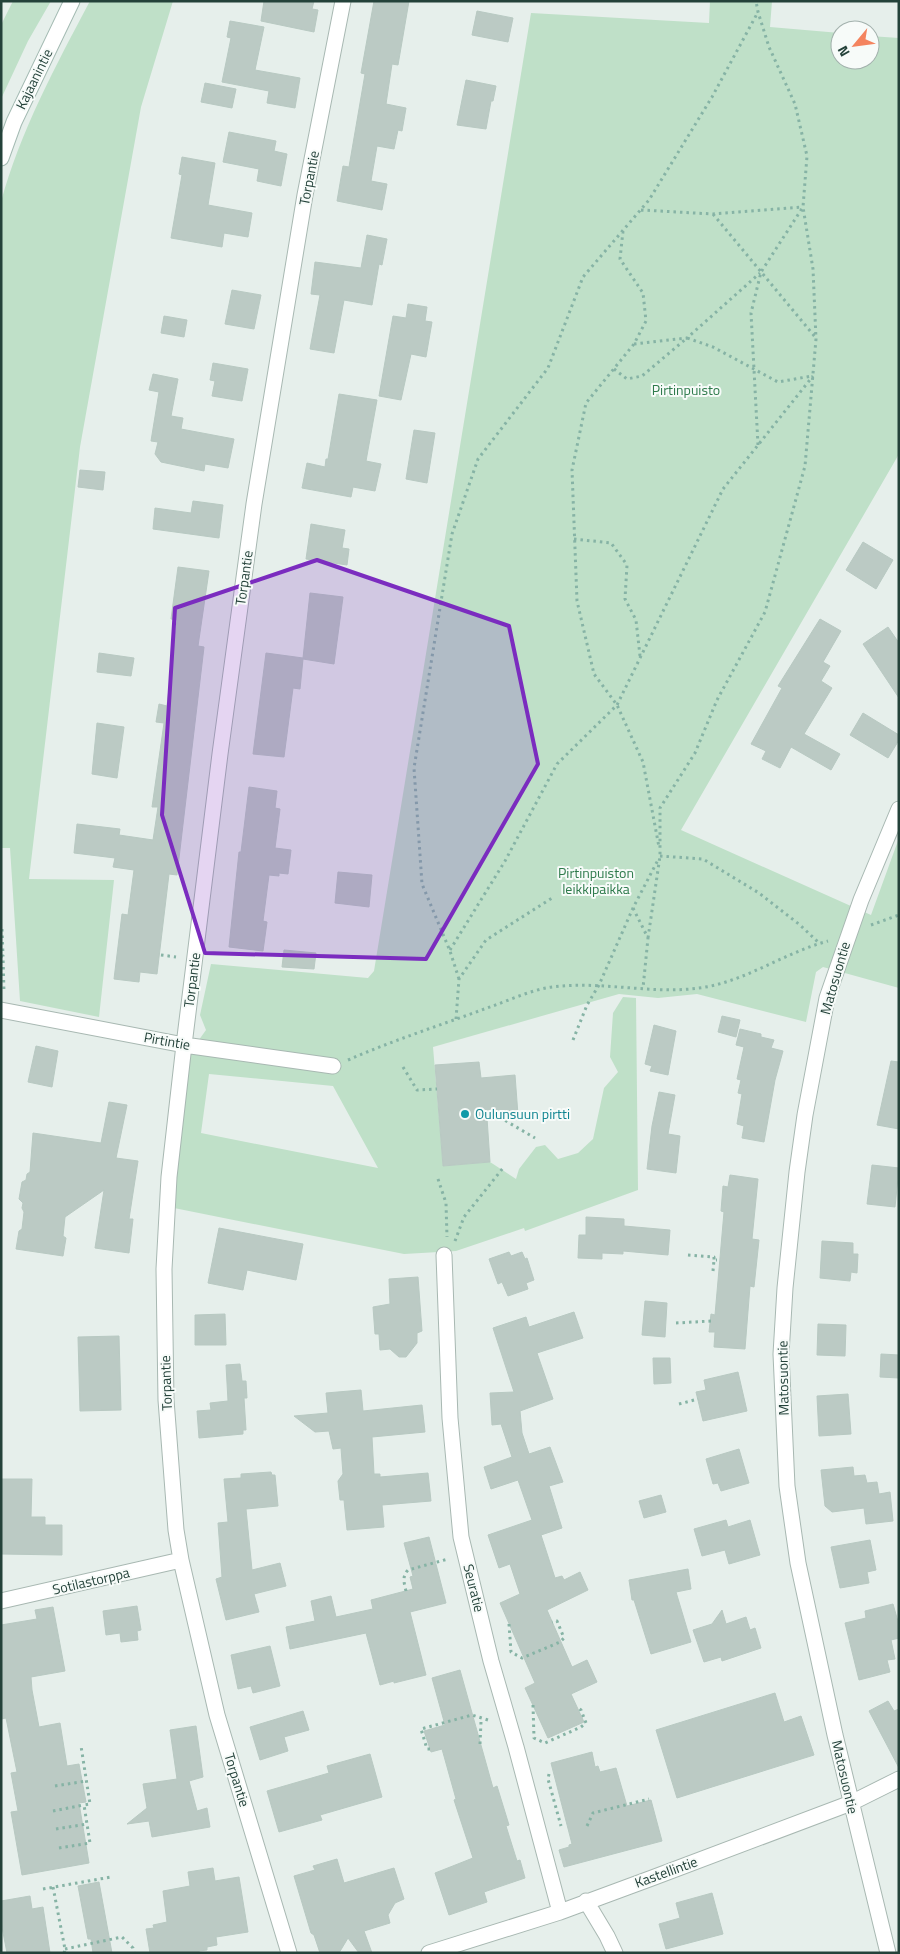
<svg xmlns="http://www.w3.org/2000/svg" width="900" height="1954" font-family="'Titillium Web',sans-serif">
  <style>
    .green { fill: #bfe0c8; fill-rule: evenodd }
    .building { fill: #bbcac4; stroke: #b8c9c2 }
    .lines { fill: none; stroke-linecap: round; stroke-linejoin: round }
    .minor-casing { stroke: #a8b8b2; stroke-width: 17 }
    .secondary-casing { stroke: #a4bbb3; stroke-width: 17 }
    .path { stroke: #86b3a5; stroke-width: 3; stroke-dasharray: 2.5 4; stroke-linecap: butt }
    .minor { stroke: #fff; stroke-width: 15 }
    .secondary { stroke: #fff; stroke-width: 15 }
    .marked { fill: #7b2cbf; fill-opacity: 0.2; stroke: #7b2cbf; stroke-width: 4; stroke-linejoin: round }
    .culture-dot { fill: #0f9aa8; stroke: #f7fbf9; stroke-width: 2 }
    .labels { text-anchor: middle; stroke-width: 4; stroke-linejoin: round; paint-order: stroke }
    .street-label { font-size: 14px; fill: #24423a; stroke: #f7fbf9 }
    .park-label { font-size: 14px; fill: #2d7a4b; stroke: #f7fbf9 }
    .culture-label { font-size: 14px; fill: #0d838f; stroke: #f7fbf9; text-anchor: start }
  </style>
  <rect width="100%" height="100%" fill="#e6efeb"/>
  <path class="green" d="M13,1H51L28,41L1,99V25Z
    M90,1H173L141,107L80,447L29,879L114,880L99,1017L20,1001L10,848H1V202C20,132 56,65 90,1Z
    M710,1H772L770,27L840,33V60H870V36L899,38V454L681,830L871,915L899,838V988L823,967L816,972L806,1022L697,994L658,998L619,994L433,1047L443,1166L490,1162L516,1179L519,1169L536,1147L545,1145L558,1159L578,1153L593,1139L604,1088L618,1072L610,1057L613,1013L623,997L636,998L638,1190L525,1231L524,1228L456,1251L404,1254L174,1208L186,1058L206,1030L200,1015L211,964L368,978L374,971L531,13L709,23ZM209,1074L333,1086L378,1168L201,1133Z"/>
  <path class="building" d="M264,1H314L312,9L318,10L314,32L261,21Z
    M374,1H409L398,65L392,64L386,104L406,108L402,131L398,130L394,149L377,146L371,181L387,184L382,210L337,201L343,166L349,167L365,74L361,73Z
    M477,11L513,18L508,42L472,35Z
    M230,21L264,27L255,70L300,78L295,108L267,103L269,91L222,82L231,38L227,37Z
    M466,80L496,86L493,101H491L486,129L457,125Z
    M205,83L236,89L232,108L201,102Z
    M229,132L276,141L274,151L287,154L281,186L257,181L259,169L223,162Z
    M182,157L215,163L208,205L252,213L248,237L224,233L222,247L171,238L182,175L179,174Z
    M367,235L387,239L382,265L379,264L372,305L344,300L334,353L310,349L320,295L311,294L315,262L361,268Z
    M232,290L261,295L254,329L225,324Z
    M408,304L427,307L425,321L432,322L426,357L411,354L401,400L379,396L393,316L406,318Z
    M164,316L187,320L184,337L161,333Z
    M213,363L248,369L242,401L212,396L215,381L210,380Z
    M153,374L178,379L171,416L183,418L181,429L234,439L228,468L205,464L204,471L161,462L155,454L158,442L151,441L159,392L149,390Z
    M339,394L377,400L366,461L381,464L375,491L353,487L351,497L302,488L307,463L325,467L326,459H328Z
    M414,430L435,433L427,483L406,479Z
    M80,470L105,472L103,490L78,487Z
    M193,501L223,505L219,538L153,529L155,508L191,513Z
    M311,524L345,530L342,548L349,549L347,565L306,559Z
    M863,542L893,560L876,589L846,570Z
    M178,567L209,571L198,646L204,647L177,875L169,874L157,974L140,972L139,982L114,979L122,914L128,915L134,870L113,867L115,858L74,853L77,824L120,829L119,835L153,840L158,807H152L164,723L156,722L159,704L167,706L177,620L171,619Z
    M310,593L343,597L334,664L303,659L300,689L293,688L284,757L253,754L266,653L303,658Z
    M820,619L841,631L823,662L830,666L821,681L832,688L804,734L840,754L831,770L791,747L780,768L762,759L766,751L751,744L782,688L778,686Z
    M888,627L899,643V698L863,644Z
    M99,653L134,658L131,676L97,672Z
    M863,713L899,735V740L888,758L850,735Z
    M97,723L124,727L117,778L92,774Z
    M249,787L277,791L275,808L280,809L275,848L291,850L288,874L279,873V876L269,875L263,921L267,922L263,951L229,947L239,852H241Z
    M338,872L372,875L369,907L335,903Z
    M284,950L316,953L314,969L282,967Z
    M722,1016L740,1020L736,1037L718,1032Z
    M654,1025L676,1031L668,1075L650,1071L652,1066L645,1064Z
    M740,1029L761,1034V1037L774,1040L771,1048L783,1051L775,1080L764,1142L742,1138L744,1126L737,1124L742,1094L738,1093L741,1080L737,1079L744,1047L736,1045Z
    M36,1046L58,1051L52,1087L28,1082Z
    M891,1061L899,1062V1129L877,1125Z
    M479,1062L481,1078L515,1075L518,1115L487,1118L490,1162L443,1166L435,1065Z
    M659,1092L675,1095L668,1134L680,1136L676,1173L647,1169L652,1126Z
    M109,1102L127,1105L116,1158L138,1161L129,1219H133L129,1253L95,1248L104,1190L65,1217L63,1236L66,1238L63,1256L16,1249L19,1231L22,1229L24,1212L22,1208L23,1203L19,1199L22,1182L26,1180L27,1174L30,1172L33,1133L101,1143Z
    M872,1165L899,1168L895,1207L867,1204Z
    M730,1175L758,1179L752,1239L759,1240L754,1287L750,1286L745,1349L714,1347L715,1332H709L711,1314L715,1315L724,1212L721,1211L723,1186L728,1187Z
    M586,1217L624,1219V1226L670,1230L668,1255L623,1251V1254L602,1253V1259L578,1258L579,1235H586Z
    M219,1228L303,1244L296,1280L247,1270L243,1290L208,1283Z
    M822,1241L853,1243V1254H858L857,1273L851,1272L850,1281L820,1278Z
    M509,1252L511,1256L522,1252L525,1259L527,1258L534,1280L526,1283L528,1289L508,1296L502,1282L498,1284L489,1259Z
    M418,1277L422,1331L417,1333V1343L406,1357H399L390,1349L380,1350L379,1334H375L373,1307L390,1304L389,1279Z
    M645,1301L667,1303L665,1337L642,1335Z
    M574,1312L583,1338L537,1353L553,1399L520,1411L522,1433L529,1454L550,1447L563,1482L549,1486L562,1528L541,1535L555,1578L562,1576L564,1580L580,1572L588,1590L547,1610L572,1667L587,1660L597,1682L571,1694L584,1722L548,1738L525,1688L535,1683L500,1603L520,1594L510,1564L499,1568L488,1535L532,1520L518,1480L491,1489L484,1467L512,1457L501,1424L492,1425L490,1393L514,1392L493,1328L526,1317L529,1327Z
    M225,1314L226,1345H195V1315Z
    M818,1324L846,1325L845,1356L817,1355Z
    M119,1336L121,1410L80,1411L78,1337Z
    M881,1354L899,1355V1378L880,1377Z
    M653,1358H670L671,1383L654,1384Z
    M240,1364L242,1381H246L247,1398H244L246,1430H243V1434L199,1438L197,1411L211,1410L210,1403L228,1401L226,1365Z
    M738,1372L747,1411L703,1421L696,1392L706,1390L704,1380Z
    M361,1390L363,1411L422,1405L425,1432L372,1437L374,1474H380V1477L428,1473L431,1501L382,1505L384,1527L347,1530L344,1500H340L338,1481L343,1474L341,1448L333,1449L329,1431L315,1432L294,1416L328,1413L326,1393Z
    M848,1394L851,1434L819,1436L817,1396Z
    M739,1449L749,1483L721,1491L718,1483L713,1484L706,1459Z
    M853,1467L854,1476L865,1475L867,1483L877,1482L879,1494L890,1492L893,1521L866,1524L864,1508L832,1512L825,1506L821,1470Z
    M271,1472L272,1475H275L278,1506L246,1509L252,1570L280,1563L286,1586L254,1594L259,1612L226,1620L216,1579L222,1577L218,1523L228,1522L224,1479L241,1478V1474Z
    M1,1479H32L31,1517H45V1525H62V1555L1,1554Z
    M661,1495L666,1512L644,1518L639,1501Z
    M726,1520L728,1527L750,1520L760,1555L729,1564L725,1550L702,1556L694,1529Z
    M429,1537L446,1603L410,1612L426,1675L394,1683V1681L380,1685L366,1633L290,1649L286,1627L315,1621L311,1601L331,1596L336,1617L373,1609L371,1600L413,1589L410,1577L413,1576L404,1543Z
    M870,1540L876,1570L867,1572L869,1583L840,1588L831,1547Z
    M688,1569L691,1589L676,1592L691,1642L651,1654L634,1600H632L629,1580Z
    M893,1604L899,1625V1638L891,1640L895,1659L887,1660L890,1672L859,1680L845,1623L866,1618L865,1611Z
    M137,1606L141,1630L137,1631L138,1640L121,1642L120,1633L106,1635L103,1611Z
    M53,1607L65,1671L31,1677L32,1690L39,1727L60,1723L67,1766L79,1764L86,1802L79,1803L89,1863L22,1875L11,1812L18,1811L11,1773L17,1772L6,1718L1,1719V1625L37,1619L35,1610Z
    M722,1610L726,1624L746,1617L750,1630L755,1628L761,1648L722,1661L721,1657L704,1662L693,1630L712,1624Z
    M270,1646L280,1686L253,1693L251,1686L238,1689L231,1655Z
    M460,1670L493,1788L497,1786L509,1825L506,1826L517,1861L520,1860L525,1878L484,1892L487,1902L449,1915L435,1873L473,1858L454,1800L456,1799L442,1749L431,1752L424,1731L445,1725L432,1678Z
    M775,1693L784,1722L801,1716L814,1755L677,1798L656,1730Z
    M888,1701L894,1711L899,1709V1768L869,1711Z
    M303,1711L309,1730L284,1737L288,1751L260,1760L250,1727Z
    M196,1726L203,1777L189,1781L197,1811L207,1808L210,1827L152,1837L149,1821L127,1824L147,1808L143,1784L177,1779L170,1730Z
    M592,1752L595,1767L598,1766L600,1772L616,1768L627,1806L651,1800L662,1841L564,1867L559,1850L569,1847V1845L572,1844L551,1763Z
    M370,1754L382,1797L320,1815L322,1820L279,1832L267,1791L329,1773L327,1766Z
    M337,1859L344,1883L394,1868L404,1899L395,1903L388,1915L390,1923L364,1931L372,1953H359L348,1938L339,1953H320L314,1935L311,1933L294,1876L315,1870L313,1866Z
    M213,1868L215,1881L239,1877L248,1932L216,1937L217,1945L207,1947V1950L199,1951V1953H150L146,1929L154,1928L153,1925L167,1922L163,1891L190,1886L188,1872Z
    M99,1882L112,1953H93L91,1939H88L78,1886Z
    M712,1893L723,1934L666,1949L659,1924L680,1918L676,1903Z
    M30,1896L32,1909L43,1907L50,1953H7L1,1922V1901Z"/>
  <g class="lines">
    <defs>
      <path id="minor" d="M1,1010L184,1045L333,1066
        M444,1255L450,1418L461,1537L491,1661L516,1747L560,1912
        M1,1601L181,1560
        M586,1901L607,1936L615,1953
        M289,1953L217,1715L181,1560L176,1530L166,1400L164,1269L169,1177L184,1045L220,754L254,504L305,195L343,1
        M429,1953L560,1912L652,1878L851,1803L899,1779
        M888,1953L835,1735L798,1563L787,1486L781,1354L785,1288L797,1172L805,1115L827,998L861,900L899,809"/>
      <path id="secondary" d="M1,158L14,122L72,1"/>
    </defs>
    <use href="#minor" class="minor-casing"/>
    <use href="#secondary" class="secondary-casing"/>
    <path class="path" d="M641,210L713,214L803,207
      M713,214L816,338
      M623,231L620,259L643,293L646,321L634,344L586,403L572,470L577,601L594,674L617,705L643,762L659,847
      M634,344L687,338L760,273
      M614,369L627,379L642,376L687,338L713,347L778,382L812,376
      M758,445L751,313L761,272L803,207
      M574,539L611,543L627,565L625,599L636,620L640,656
      M660,856L703,859L759,893L800,925L819,943
      M633,908L648,938L643,988
      M871,925L899,915
      M2,929L3,956
      M648,938L660,856V808L695,753L717,700L765,612L805,466L816,339L813,269L803,207L807,156L795,104L769,47L758,12L756,1
      M450,950L505,861L557,764L617,705L723,489L813,376
      M161,955L176,957
      M1,956H3L4,993
      M459,979L450,951L422,884L414,768L452,534L478,459L548,368L583,277L649,200L712,97L758,12
      M456,1019L459,979L486,940L552,898
      M573,1040L587,1005L599,985L633,908L659,858
      M348,1060C394,1040 441,1025 487,1008C508,1001 530,990 552,987C605,980 659,997 711,986C752,977 787,952 828,941
      M403,1067L417,1090L437,1089
      M494,1114L535,1138
      M438,1179L446,1203L447,1237
      M455,1241L464,1217L503,1168
      M688,1255L714,1257V1260
      M713,1271L714,1260H717
      M676,1323L711,1321
      M679,1404L698,1399
      M406,1591C404,1583 402,1576 408,1570L448,1559
      M509,1624L511,1652L522,1658L560,1642L564,1638L557,1621L552,1622
      M533,1705L534,1738L545,1743L581,1727L586,1723L581,1710L577,1707
      M480,1744L481,1722
      M430,1749H427L421,1729L472,1715L488,1720
      M549,1774L548,1779L561,1826
      M55,1786L86,1781
      M53,1811L84,1805
      M587,1826L593,1813L649,1799
      M56,1829L87,1824
      M59,1848L90,1843L84,1805L90,1804L81,1746
      M53,1887L65,1949L64,1953
      M43,1889L111,1877
      M65,1949L122,1937L133,1948L134,1953"/>
    <use href="#minor" class="minor"/>
    <use href="#secondary" class="secondary"/>
  </g>
  <path class="marked" d="M317,560L509,626L538,764L426,959L205,953L162,815L175,608Z"/>
  <circle class="culture-dot" cx="465" cy="1114" r="5"/>
  <g class="labels">
    <g class="street-label">
      <text transform="translate(34 79) rotate(-64)" y="5">Kajaanintie</text>
      <text transform="translate(309 178) rotate(-79)" y="5">Torpantie</text>
      <text transform="translate(244 578) rotate(-82)" y="5">Torpantie</text>
      <text transform="translate(835 978) rotate(-74)" y="5">Matosuontie</text>
      <text transform="translate(192 980) rotate(-83)" y="5">Torpantie</text>
      <text transform="translate(167 1041) rotate(10)" y="5">Pirtintie</text>
      <text transform="translate(783 1378) rotate(-91)" y="5">Matosuontie</text>
      <text transform="translate(166 1383) rotate(-92)" y="5">Torpantie</text>
      <text transform="translate(91 1581) rotate(-13)" y="5">Sotilastorppa</text>
      <text transform="translate(474 1588) rotate(76)" y="5">Seuratie</text>
      <text transform="translate(845 1777) rotate(77)" y="5">Matosuontie</text>
      <text transform="translate(237 1780) rotate(73)" y="5">Torpantie</text>
      <text transform="translate(666 1872) rotate(-20)" y="5">Kastellintie</text>
    </g>
    <g class="park-label">
      <text x="686" y="395">Pirtinpuisto</text>
      <text x="596" y="878">Pirtinpuiston<tspan x="596" dy="16">leikkipaikka</tspan></text>
    </g>
    <g class="culture-label">
      <text x="475" y="1119">Oulunsuun pirtti</text>
    </g>
  </g>
  <rect width="900" height="1954" fill="none" stroke="#24423a" stroke-width="5"/>
  <g transform="translate(855 45) rotate(241)"><circle r="24" fill="#f7fbf9" stroke="#a3b1ad"/>
  <path d="M0-4L9 19L0 12L-9 19Z" fill="#f4845f"/>
  <text y="-8" font-size="14" font-weight="bold" text-anchor="middle" fill="#24423a">N</text>
  </g>
</svg>
